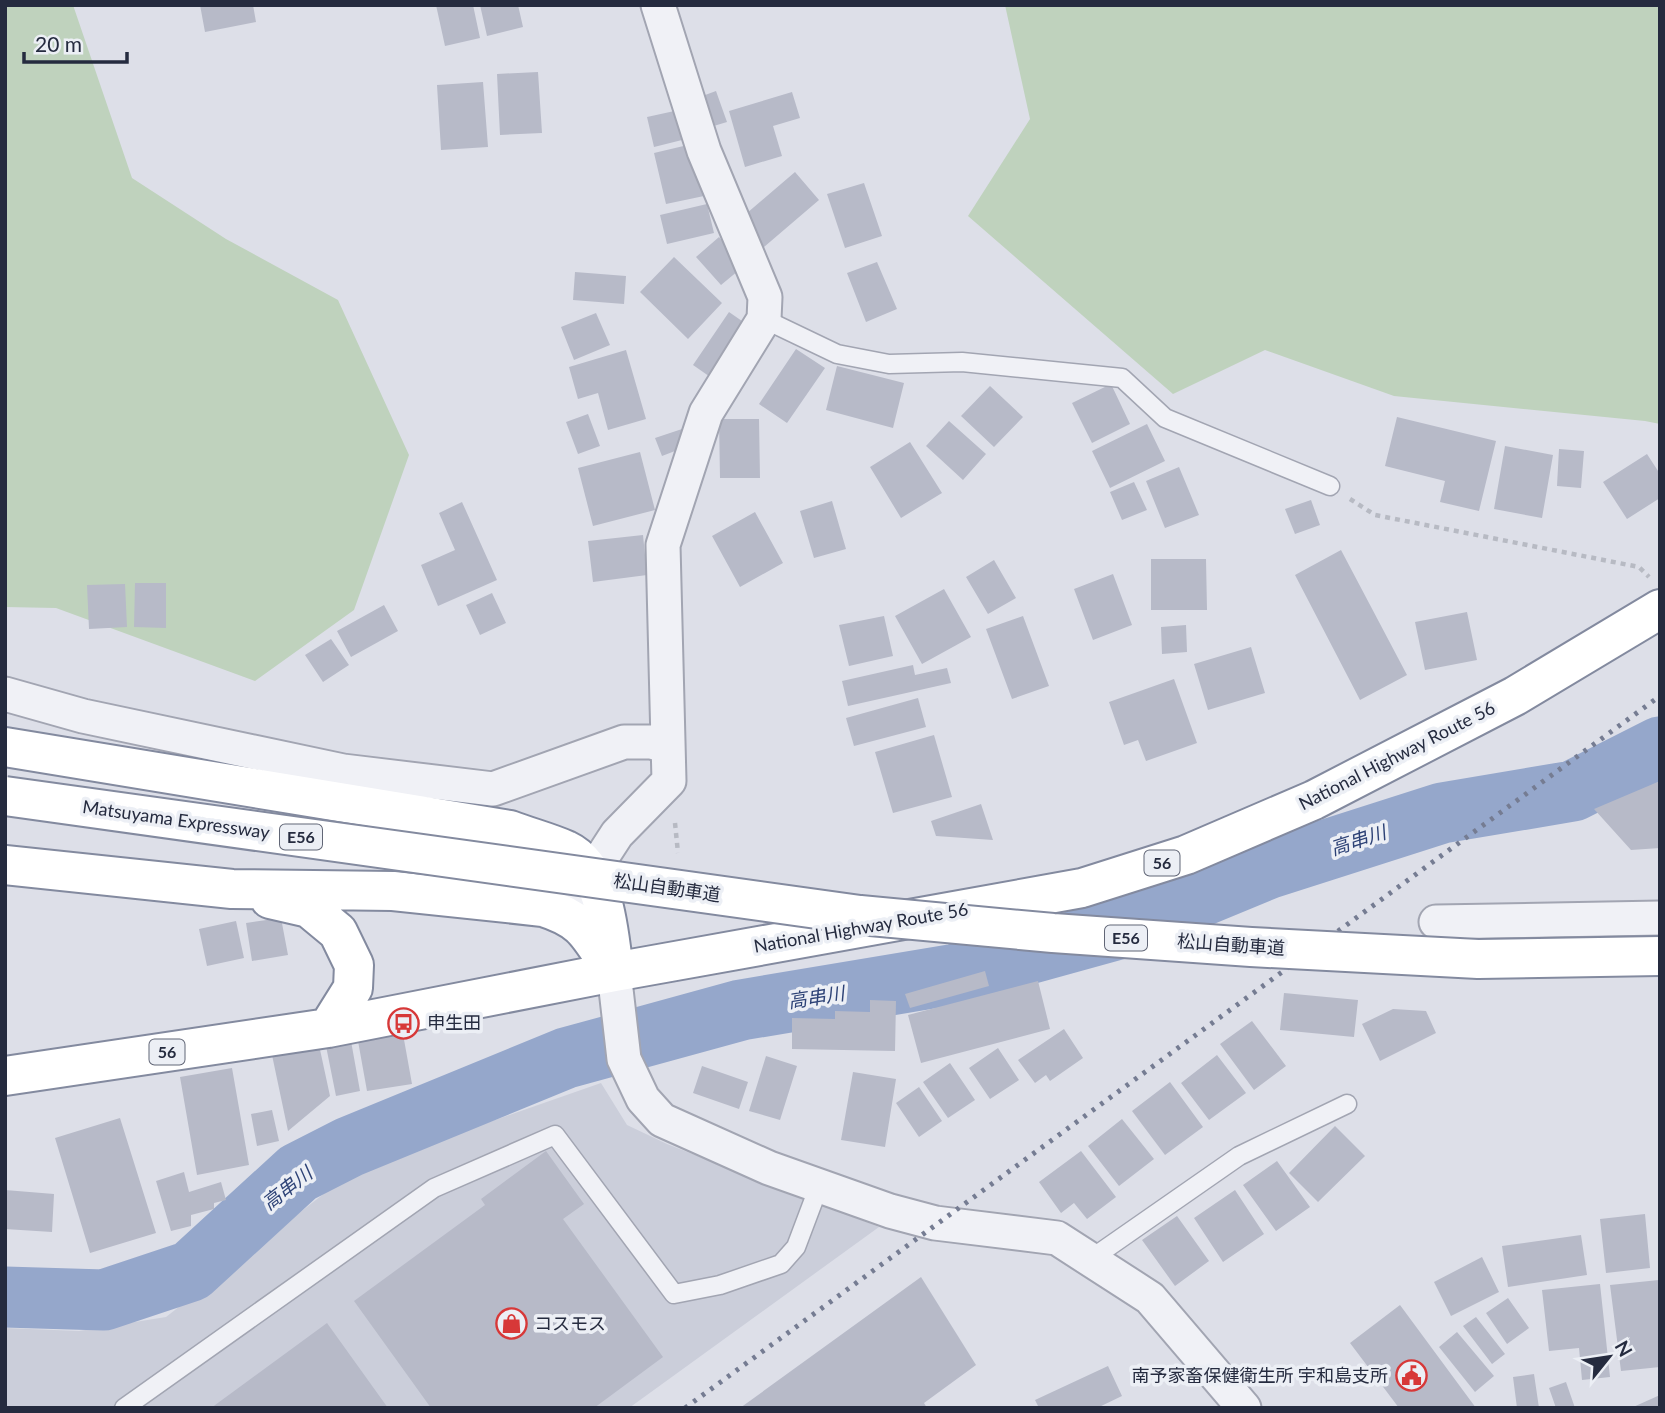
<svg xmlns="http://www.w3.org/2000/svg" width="1665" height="1413" font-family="Lato,'Noto Sans JP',sans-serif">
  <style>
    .built { fill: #cbceda }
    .green { fill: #bfd2bd }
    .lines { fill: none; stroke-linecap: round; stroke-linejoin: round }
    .river { stroke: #95a7cb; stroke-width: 61 }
    .building { fill: #b7bac8 }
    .lane-casing { stroke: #a2a5b2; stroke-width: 21 }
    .street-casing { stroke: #a2a5b2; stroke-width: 37 }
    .highway-casing { stroke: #838a9f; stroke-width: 42 }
    .path { stroke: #b7bac3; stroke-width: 4.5; stroke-dasharray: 5 5; stroke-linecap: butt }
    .lane { stroke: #f0f1f6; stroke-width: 18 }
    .street { stroke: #f0f1f6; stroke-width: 33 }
    .highway { stroke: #fff; stroke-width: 38 }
    .rail { stroke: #757c92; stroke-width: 5; stroke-dasharray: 3.5 7; stroke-linecap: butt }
    .highway-bridge-casing { stroke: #838a9f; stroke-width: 42; stroke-linecap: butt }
    .highway-bridge { stroke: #fff; stroke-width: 38 }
    .labels { text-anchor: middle; stroke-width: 7; stroke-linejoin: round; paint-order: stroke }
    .shield { fill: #eceff5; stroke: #616676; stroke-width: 2 }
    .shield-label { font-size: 16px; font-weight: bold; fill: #252b3f }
    .street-label { font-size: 18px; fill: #252b3f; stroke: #eceff5 }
    .poi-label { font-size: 18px; fill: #252b3f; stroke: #eceff5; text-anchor: start }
    .water-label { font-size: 19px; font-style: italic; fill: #2d4276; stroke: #eceff5 }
  </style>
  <rect width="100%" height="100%" fill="#dddfe8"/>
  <path class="built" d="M601,1083L627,1125L667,1144L879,1227L629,1408H5V1328L79,1331L166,1317L344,1178L378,1161Z"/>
  <path class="green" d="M5,5H73L132,178L226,239L338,300L409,455L354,610L255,681L56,608L5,607Z
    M1005,5H1660V424L1645,421L1394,396L1265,350L1173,394L968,216L1030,119Z"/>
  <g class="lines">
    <path class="river" d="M5,1297L104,1300L191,1271L298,1173L349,1147L566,1058L741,1010L956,974L1129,926L1267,869L1442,813L1573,791L1660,747"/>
  </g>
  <path class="building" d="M200,5H253L256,22L205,32Z
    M436,5H473L480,38L445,46Z
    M480,5H518L523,27L487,36Z
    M538,72L542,133L500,135L497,74Z
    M483,82L488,147L441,150L437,85Z
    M716,91L727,122L707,128L697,98Z
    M792,92L800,118L773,126L782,156L745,167L729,111Z
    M679,110L686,139L654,147L647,117Z
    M692,144L704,196L666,204L654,153Z
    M795,172L819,200L764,247L740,219Z
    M864,183L882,236L845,248L827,194Z
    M707,204L714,233L667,244L660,215Z
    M719,237L744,266L721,285L696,257Z
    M674,257L722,303L688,339L640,292Z
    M877,262L897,309L866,322L847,273Z
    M575,272L626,276L624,304L573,300Z
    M729,312L752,328L716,381L693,365Z
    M596,313L610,345L574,360L561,327Z
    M796,349L825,368L787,423L759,404Z
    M626,350L646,419L608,430L598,393L578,399L569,367Z
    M837,366L904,383L893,428L826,410Z
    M1111,384L1130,424L1092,443L1072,403Z
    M990,386L1023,417L994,447L961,416Z
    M588,414L600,446L578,454L566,422Z
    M1397,417L1496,441L1479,511L1440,502L1445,481L1385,466Z
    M719,419H759L760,478H720Z
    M949,421L986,454L963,480L926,446Z
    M1147,424L1165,461L1110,488L1092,451Z
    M682,429L688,446L662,456L655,438Z
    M910,442L942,493L901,518L870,467Z
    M1505,446L1553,455L1542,518L1494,509Z
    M1559,449L1584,451L1581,488L1557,486Z
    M640,452L655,510L593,526L578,468Z
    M1647,454L1660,474V498L1627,519L1603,482Z
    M1179,467L1199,515L1165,528L1146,481Z
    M1134,482L1147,510L1122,520L1110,492Z
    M1311,500L1320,525L1295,534L1285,509Z
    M832,501L846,549L814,558L800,511Z
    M462,502L497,580L438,606L421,565L455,550L439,513Z
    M755,512L783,563L740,587L712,536Z
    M643,535L647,575L593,582L588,541Z
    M1341,550L1407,675L1360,700L1295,575Z
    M1151,559H1206L1207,610H1151Z
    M994,560L1016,598L988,614L966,577Z
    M1113,574L1132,625L1093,640L1074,589Z
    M135,583H166V628L134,627Z
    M125,584L127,627L89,629L87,585Z
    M944,589L971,637L922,664L895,616Z
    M492,593L506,623L480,635L466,605Z
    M384,605L398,631L351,657L337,631Z
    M1467,612L1477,660L1425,670L1415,622Z
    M884,616L893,656L849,666L839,625Z
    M1023,616L1049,686L1012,699L986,629Z
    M1186,625L1187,652L1162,654L1161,627Z
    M331,639L349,665L323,682L305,655Z
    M1251,647L1265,693L1208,710L1194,664Z
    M913,665L915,675L947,668L951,683L848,706L842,681Z
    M1174,679L1197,743L1146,761L1138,740L1124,745L1109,702Z
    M918,698L926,727L854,746L846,718Z
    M934,735L952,797L893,813L875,752Z
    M1660,781V848L1631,850L1594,809Z
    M981,804L993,840L936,836L931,821Z
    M281,918L288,955L252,961L246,923Z
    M236,921L244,958L207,966L199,929Z
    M985,971L989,986L910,1008L905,994Z
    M1038,981L1050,1029L921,1063L908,1015Z
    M1284,993L1358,1000L1354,1037L1280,1030Z
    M870,1000L896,1001L895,1051L792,1049V1018L835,1019V1011L870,1012Z
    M1393,1009L1426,1011L1436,1033L1380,1061L1362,1024Z
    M1252,1021L1286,1066L1254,1090L1220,1044Z
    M1064,1029L1083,1058L1050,1081L1046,1075L1035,1083L1018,1060Z
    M403,1034L412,1084L367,1091L358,1041Z
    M351,1041L360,1091L336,1096L326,1046Z
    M319,1045L330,1096L288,1131L272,1055Z
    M998,1048L1019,1080L990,1099L969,1068Z
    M1217,1055L1246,1093L1209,1120L1181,1083Z
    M766,1056L797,1066L780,1120L749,1111Z
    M950,1063L975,1100L948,1118L923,1082Z
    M702,1066L748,1082L739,1109L693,1093Z
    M232,1068L249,1165L197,1175L180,1077Z
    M853,1072L896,1079L885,1147L841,1140Z
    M1170,1082L1203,1127L1165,1155L1132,1111Z
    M919,1087L942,1121L919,1137L896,1103Z
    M272,1110L279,1141L257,1146L251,1114Z
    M120,1118L156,1233L90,1253L55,1138Z
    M1122,1119L1154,1159L1119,1186L1088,1146Z
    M1335,1126L1365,1156L1318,1202L1289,1173Z
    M546,1151L584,1204L563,1219L663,1357L594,1408H431L354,1301L485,1205L481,1199Z
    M1081,1151L1116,1197L1087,1219L1074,1203L1061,1213L1039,1182Z
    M1277,1161L1310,1207L1276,1231L1243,1185Z
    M184,1172L189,1192L221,1182L226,1200L214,1203V1209L191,1215V1226L171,1231L156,1181Z
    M5,1190L54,1194L52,1232L5,1229Z
    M1235,1190L1264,1234L1223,1262L1194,1218Z
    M1645,1214L1650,1268L1606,1273L1600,1219Z
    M1177,1216L1209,1261L1175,1286L1142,1240Z
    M1581,1235L1587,1275L1508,1287L1502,1246Z
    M1482,1257L1499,1292L1451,1316L1434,1282Z
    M921,1277L976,1365L924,1403L927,1408H740Z
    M1659,1280L1660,1367L1621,1371L1610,1285Z
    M1600,1284L1610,1377L1582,1380L1579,1348L1549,1351L1542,1290Z
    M1508,1298L1529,1328L1507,1344L1486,1313Z
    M1400,1305L1476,1408H1399L1350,1343Z
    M1476,1317L1505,1354L1492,1364L1463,1326Z
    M327,1323L388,1408H211Z
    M1457,1332L1494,1376L1475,1392L1439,1347Z
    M1108,1366L1122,1396L1097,1408H1039L1035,1400Z
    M1534,1374L1539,1408H1517L1513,1377Z
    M1566,1382L1575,1408H1556L1549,1388Z
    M1660,1395V1408H1631Z"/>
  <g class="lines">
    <defs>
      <path id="lane" d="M764,319L837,354L889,364L962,362L1122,378L1165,418L1330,486
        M1091,1259L1239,1156L1347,1104
        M124,1408L434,1188L555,1135L674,1294L720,1285L781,1264L796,1247L819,1186"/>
      <path id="street" d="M5,694L83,716L343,771L493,789L624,742H651L667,746
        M565,914L617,834L669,781L663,545L706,413L764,319L765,297L704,151L658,5
        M1436,922L1660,918
        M614,972L624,1059L643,1099L662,1120L769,1168L890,1211L935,1223L1057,1238L1150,1298L1244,1408"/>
      <path id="highway" d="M5,747L510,830C528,837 548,842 566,850C606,869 609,934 614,972
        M5,865L232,889L393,891L543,907C584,920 588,934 610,967
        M270,899L309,908L338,932L354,965L353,988L328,1028
        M5,1076L328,1028L614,972L1082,888L1186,855L1314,800L1515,696L1660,609"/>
    </defs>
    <use href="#lane" class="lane-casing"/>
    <use href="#street" class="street-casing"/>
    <use href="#highway" class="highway-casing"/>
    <path class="path" d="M1350,499L1375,515L1639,567L1649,577
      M675,823L678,853"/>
    <use href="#lane" class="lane"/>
    <use href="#street" class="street"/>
    <use href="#highway" class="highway"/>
    <path class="rail" d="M685,1408L1660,696"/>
    <defs>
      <path id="highway-bridge" d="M5,796L860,915L1053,933L1251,947L1478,959L1660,956"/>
    </defs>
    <use href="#highway-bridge" class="highway-bridge-casing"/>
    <use href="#highway-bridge" class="highway-bridge"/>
  </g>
  <defs>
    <symbol id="bus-ring" viewBox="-11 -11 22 22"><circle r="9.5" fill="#eceff5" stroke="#d73838" stroke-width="1.5"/><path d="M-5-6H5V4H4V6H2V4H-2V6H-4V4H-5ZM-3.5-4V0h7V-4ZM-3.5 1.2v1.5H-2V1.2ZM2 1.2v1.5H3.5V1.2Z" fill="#d73838"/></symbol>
    <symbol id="shop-ring" viewBox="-11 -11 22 22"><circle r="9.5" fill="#eceff5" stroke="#d73838" stroke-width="1.5"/><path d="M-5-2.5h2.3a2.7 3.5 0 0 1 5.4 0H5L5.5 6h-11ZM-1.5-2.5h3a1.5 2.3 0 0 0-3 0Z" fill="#d73838"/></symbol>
    <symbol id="civic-ring" viewBox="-11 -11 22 22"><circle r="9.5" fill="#eceff5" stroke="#d73838" stroke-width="1.5"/><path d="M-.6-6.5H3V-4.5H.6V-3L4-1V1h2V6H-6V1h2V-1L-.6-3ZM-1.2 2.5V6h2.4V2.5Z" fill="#d73838"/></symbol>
  </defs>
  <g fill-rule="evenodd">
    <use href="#bus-ring" x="386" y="1006" width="35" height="35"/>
    <use href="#shop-ring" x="494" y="1306" width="35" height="35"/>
    <use href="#civic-ring" x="1394" y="1358" width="35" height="35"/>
  </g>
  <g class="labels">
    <g class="shield">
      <rect x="280" y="824.5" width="42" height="25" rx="5"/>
      <rect x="1144.5" y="850.5" width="35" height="25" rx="5"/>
      <rect x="1105" y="925.5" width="42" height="25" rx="5"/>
      <rect x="149.5" y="1039.5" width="35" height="25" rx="5"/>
    </g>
    <g class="shield-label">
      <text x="301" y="843">E56</text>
      <text x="1162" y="869">56</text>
      <text x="1126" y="944">E56</text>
      <text x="167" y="1058">56</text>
    </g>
    <g class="street-label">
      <text transform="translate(1397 756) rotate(-27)" y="6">National Highway Route 56</text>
      <text transform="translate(176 820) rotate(8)" y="6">Matsuyama Expressway</text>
      <text transform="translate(667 888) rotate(8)" y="6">松山自動車道</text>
      <text transform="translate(861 928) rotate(-10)" y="6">National Highway Route 56</text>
      <text transform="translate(1231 945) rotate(4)" y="6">松山自動車道</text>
    </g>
    <g class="poi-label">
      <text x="427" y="1029">申生田</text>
      <text x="534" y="1330">コスモス</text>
      <text x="1388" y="1382" text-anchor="end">南予家畜保健衛生所 宇和島支所</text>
    </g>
    <g class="water-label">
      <text transform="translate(1358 840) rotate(-18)" y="7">高串川</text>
      <text transform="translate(816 997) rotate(-9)" y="7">高串川</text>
      <text transform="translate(287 1188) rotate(-38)" y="7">高串川</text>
    </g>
  </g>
  <rect width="1665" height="1413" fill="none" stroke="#252b3f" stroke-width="14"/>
  <g transform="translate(1609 1357) rotate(60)" stroke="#eceff5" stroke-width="5" paint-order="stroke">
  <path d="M0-5L12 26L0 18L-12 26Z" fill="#252b3f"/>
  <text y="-10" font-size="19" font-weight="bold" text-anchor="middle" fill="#252b3f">N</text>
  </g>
  <path d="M24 52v10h103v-10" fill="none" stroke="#252b3f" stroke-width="3.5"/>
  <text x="35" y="52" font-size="21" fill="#252b3f" stroke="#eceff5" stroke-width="5" paint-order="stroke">20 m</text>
</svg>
